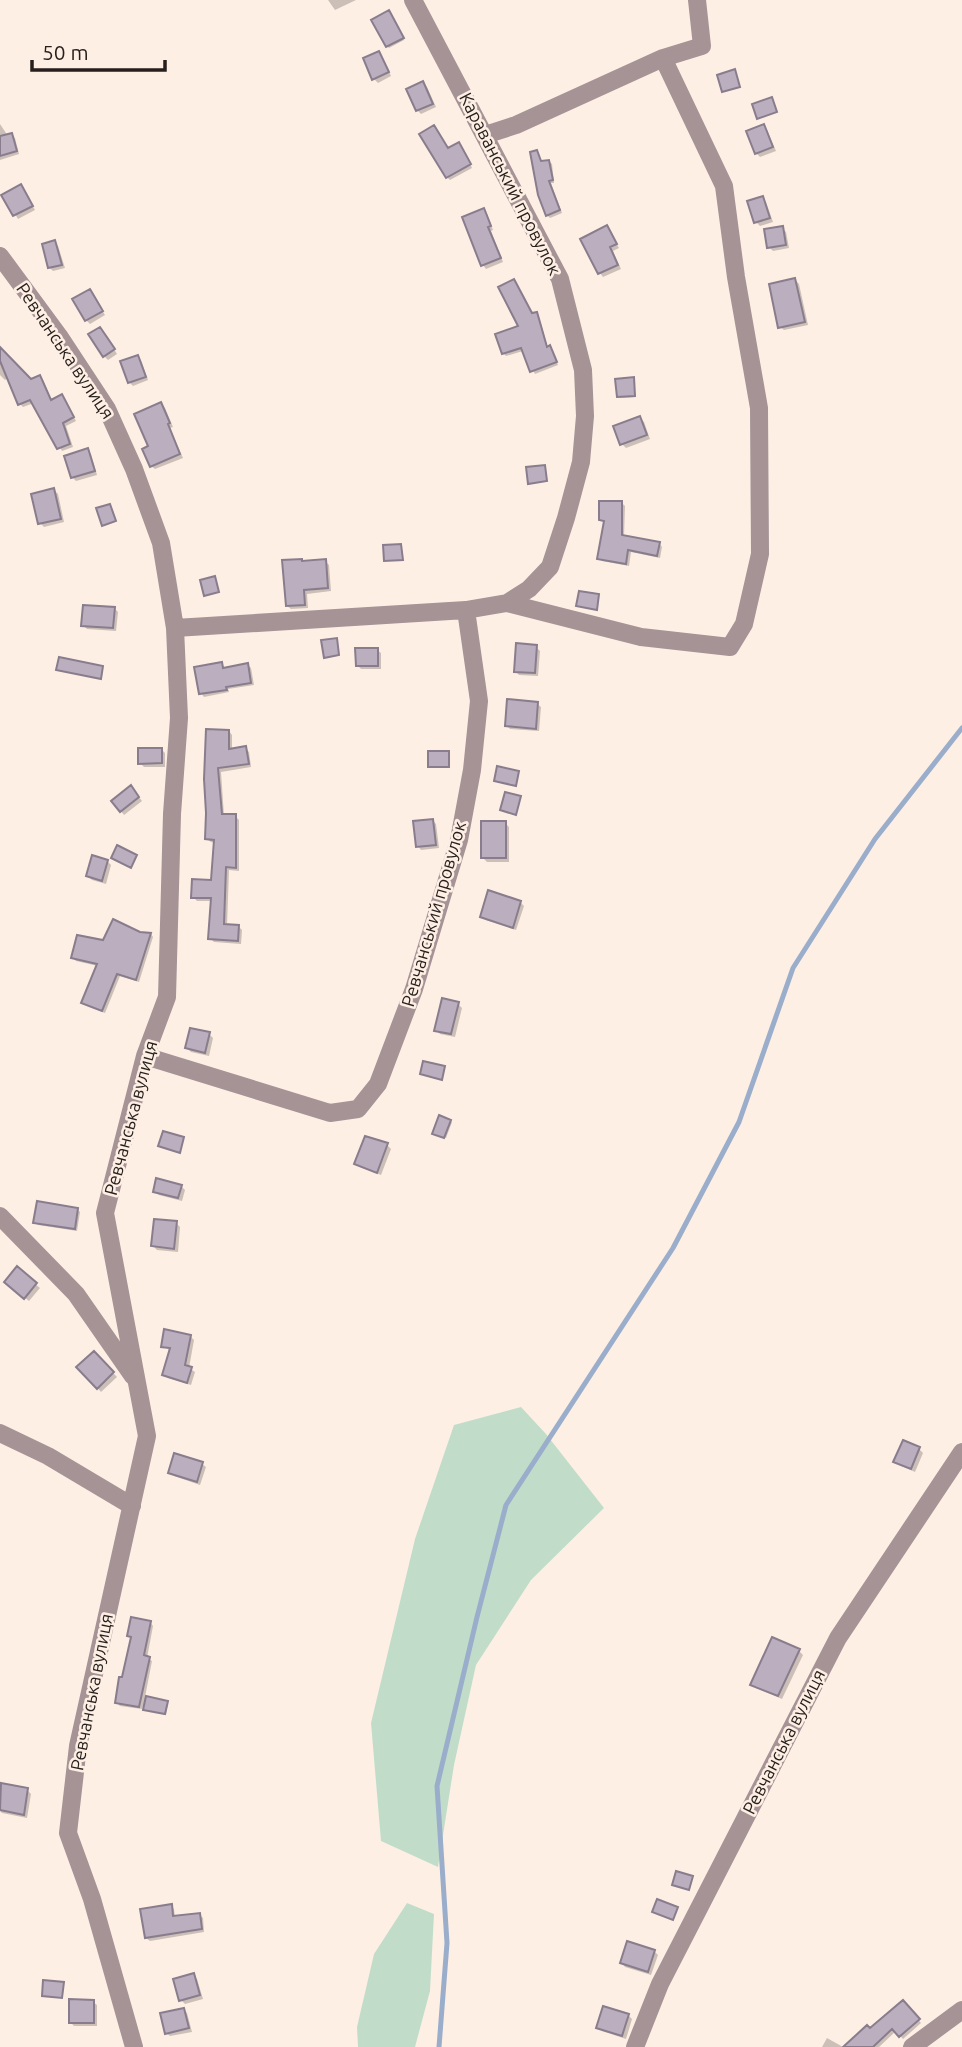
<svg xmlns="http://www.w3.org/2000/svg" width="962" height="2047" font-family="Ubuntu,sans-serif">
  <style>
    .green { fill: #c1ddca }
    .shadow { fill: #0003 }
    .lines { fill: none; stroke-linecap: round; stroke-linejoin: round }
    .stream { stroke: #9aaecc; stroke-width: 5 }
    .building { fill: #bbafbf; stroke: #897d8d; stroke-width: 2 }
    .street { stroke: #a59396; stroke-width: 18 }
    .labels { text-anchor: middle; stroke-width: 5; stroke-linejoin: round; paint-order: stroke }
    .street-label { font-size: 18px; fill: #261f1b; stroke: #feefe5 }
  </style>
  <rect width="100%" height="100%" fill="#feefe5"/>
  <path class="green" d="M521,1407L546,1434L604,1508L531,1580L476,1665L454,1765L438,1867L381,1841L371,1723L415,1539L454,1425Z
    M407,1903L434,1914L430,1991L415,2047H358L357,2027L374,1954Z"/>
  <path class="shadow" d="M328,0H356L335,10Z
    M390,14L404,40L389,48L387,46Z
    M379,53L382,57L391,76L378,83L374,79Z
    M423,83L427,87L436,107L421,114L417,110Z
    M0,124L8,136L11,135L15,138L19,154L0,160Z
    M764,126L767,130L776,151L760,157L756,153Z
    M462,148L472,168L450,180L447,177Z
    M537,152L543,163L549,161L552,164L554,183H551L562,213L550,218L547,215Z
    M21,186L35,210L18,219L4,195Z
    M763,198L766,202L773,222L760,226L756,222Z
    M483,210L487,214L493,230L491,231L503,262L486,269L483,265Z
    M607,227L619,248L613,251L621,269L603,277L600,273Z
    M782,228L786,232L789,248L773,251L769,247Z
    M55,242L58,246L65,268L53,271L50,268Z
    M795,280L799,284L808,325L784,330L780,327Z
    M90,291L105,315L90,324L86,320Z
    M536,314L539,317L548,348L552,350L558,365L535,374L523,351L506,356L503,353L532,315Z
    M104,333L117,354L108,360L104,356Z
    M0,349L30,381L40,377L43,380L52,402L65,400L76,421L66,426L73,447L62,451L34,403L23,407L20,404L9,377L5,380L0,375Z
    M137,357L141,360L148,380L133,386L129,382Z
    M633,379L636,397L620,398L618,397Z
    M161,404L165,408L173,427L170,428L183,458L155,469L151,466L150,447Z
    M640,418L644,422L650,439L626,448L622,444Z
    M87,450L91,454L97,475L76,481L72,477Z
    M54,490L58,494L64,522L44,527L40,523Z
    M622,503L625,506L624,537L659,543L662,547L660,558L631,552L629,566L602,561L599,558L605,524L601,520Z
    M325,561L329,565L331,591L307,594L308,608L291,609L287,606L303,563Z
    M114,608L118,612L116,631L87,629L83,625Z
    M536,647L540,651L538,676L519,675L515,671Z
    M377,650L381,653V669H361L357,665Z
    M221,664L225,669L248,665L251,668L254,685L228,689L229,692L204,697L201,693Z
    M537,704L541,707L539,731L510,729L506,725Z
    M229,731L232,735V750L245,748L249,752L251,767L221,772L224,816H235L239,820V871L229,870L227,926H238L242,930L241,944L214,942L210,938L212,901H197L193,897L212,882L215,843L211,842L207,839L205,779Z
    M161,749L165,753V767H144L140,763Z
    M448,753L450,768L430,767Z
    M134,791L142,801L124,815L121,811Z
    M433,821L436,824L439,848L421,850L418,846Z
    M505,823L509,827V862H487L483,858Z
    M107,861L111,865L106,884L92,880L88,876Z
    M490,892L521,903L524,906L516,930L486,920L482,916Z
    M139,933L151,934L153,937L139,982L120,976L105,1013L87,1006L83,1003L98,966L76,961L73,958L104,942Z
    M458,1004L462,1008L455,1037L440,1034L436,1030Z
    M209,1034L213,1038L209,1056L191,1052L187,1048Z
    M450,1121L452,1122L446,1138L435,1135Z
    M387,1145L391,1149L381,1175L360,1167L356,1164Z
    M181,1186L185,1190L182,1201L159,1195L155,1191Z
    M77,1209L80,1212L77,1231L38,1225L35,1222Z
    M176,1223L180,1227L178,1252L157,1250L153,1246Z
    M17,1269L40,1288L29,1301L10,1285Z
    M190,1336L194,1340L189,1368L195,1372L191,1385L168,1378L164,1374L171,1351L163,1346Z
    M94,1353L117,1377L101,1392L79,1367Z
    M919,1449L923,1453L915,1472L899,1465L895,1461Z
    M202,1464L206,1467L200,1485L174,1476L170,1473Z
    M150,1622L153,1626L147,1658L152,1661L145,1697L167,1702L168,1704L166,1715L147,1710L143,1706L142,1709L120,1706L117,1703L132,1639L129,1636Z
    M773,1639L799,1651L803,1655L782,1699L756,1688L752,1684Z
    M3,1785L27,1790L31,1794L27,1818L2,1813L0,1811Z
    M171,1906L174,1909L175,1917L200,1915L203,1918L204,1932L150,1941L146,1938Z
    M654,1951L658,1955L651,1975L625,1967L622,1963Z
    M193,1975L197,1979L203,1999L185,2004L181,2000Z
    M93,2002L97,2005V2026H74L70,2022Z
    M903,2002L921,2023L903,2039L896,2031L879,2047H853Z
    M184,2010L187,2013L192,2032L170,2036L166,2033Z
    M628,2015L632,2019L626,2039L602,2031L598,2027Z
    M827,2038L843,2047H822Z"/>
  <g class="lines">
    <path class="stream" d="M439,2047L447,1943L437,1786L477,1617L506,1505L673,1248L739,1122L793,968L875,839L962,728"/>
  </g>
  <path class="building" d="M389,10L404,38L386,47L371,20Z
    M379,51L389,72L372,80L363,58Z
    M735,69L740,87L722,92L717,75Z
    M423,81L433,104L416,111L406,89Z
    M772,97L777,112L757,119L752,104Z
    M764,124L773,147L755,154L746,131Z
    M434,125L448,148L459,142L471,164L446,178L419,134Z
    M12,133L17,151L0,156V136Z
    M537,150L541,161L549,160L553,180L549,181L560,210L546,216L538,195L530,152Z
    M21,184L33,206L13,216L1,195Z
    M763,196L770,218L754,223L747,201Z
    M484,208L491,226L488,227L501,258L481,266L462,217Z
    M607,225L617,244L610,247L618,265L598,274L580,239Z
    M783,226L786,245L767,248L764,229Z
    M55,240L62,265L48,268L42,244Z
    M795,278L805,322L778,328L769,284Z
    M514,279L532,313L537,312L547,347L550,345L557,362L530,372L521,348L502,354L495,334L518,326L498,287Z
    M90,289L103,311L85,321L72,299Z
    M100,327L115,349L103,357L88,334Z
    M0,347L31,379L40,375L51,400L62,394L74,417L63,423L70,444L57,449L30,400L18,405L0,361Z
    M138,355L146,377L128,383L120,361Z
    M634,377L635,396L617,397L615,379Z
    M161,402L170,423L168,424L180,454L150,467L142,449L148,446L134,414Z
    M640,416L647,435L620,445L613,426Z
    M88,448L95,471L71,478L64,456Z
    M545,465L547,481L528,484L526,467Z
    M54,488L61,519L38,524L31,494Z
    M599,501H622V535L660,542L657,556L628,550L626,564L597,559L604,521L599,520Z
    M110,504L116,521L102,526L96,508Z
    M401,544L403,560L384,561L383,545Z
    M302,559V561L326,559L328,588L304,590L305,605L286,606L282,560Z
    M215,576L219,592L204,596L200,580Z
    M579,591L599,594L597,610L576,606Z
    M83,605L115,607L113,628L81,626Z
    M337,638L339,655L324,658L321,640Z
    M516,643L537,645L535,673L514,672Z
    M355,648H378V666H356Z
    M59,657L103,666L101,679L56,670Z
    M222,662L223,668L248,663L251,683L226,687L227,690L199,694L194,667Z
    M507,699L538,702L536,729L505,726Z
    M206,729L229,730V749L246,746L249,764L218,768L222,814H236V868L226,867L224,924L239,925L238,941L208,939L211,898H191L192,879L211,880L214,840L205,839L206,813L204,779Z
    M138,748H162V763L138,764Z
    M428,751H449V767H428Z
    M497,766L519,771L516,786L494,781Z
    M131,785L139,797L120,812L111,801Z
    M505,792L521,796L516,815L500,810Z
    M433,819L436,845L416,847L413,821Z
    M481,821H506V858H481Z
    M117,845L137,855L131,868L111,858Z
    M92,855L108,860L102,881L86,876Z
    M488,890L521,901L513,928L480,917Z
    M113,919L140,932L151,933L136,980L117,974L102,1011L81,1003L97,964L71,958L77,935L103,940Z
    M442,998L459,1002L451,1034L434,1031Z
    M190,1028L210,1032L205,1053L185,1048Z
    M423,1061L445,1066L442,1080L420,1074Z
    M439,1115L451,1120L444,1138L432,1134Z
    M163,1131L184,1137L180,1153L158,1146Z
    M365,1136L388,1143L377,1173L354,1164Z
    M156,1178L182,1185L178,1198L153,1192Z
    M37,1201L78,1208L75,1229L33,1223Z
    M154,1219L177,1221L174,1249L151,1246Z
    M17,1266L37,1283L24,1299L4,1282Z
    M164,1329L191,1335L185,1365L192,1367L187,1383L162,1375L170,1348L161,1347Z
    M94,1351L114,1372L97,1389L76,1367Z
    M903,1440L920,1447L911,1469L893,1462Z
    M174,1453L203,1462L197,1482L168,1473Z
    M131,1617L151,1621L144,1655L150,1657L139,1707L115,1703L119,1677H122L131,1637L127,1636Z
    M772,1637L800,1649L778,1696L750,1685Z
    M146,1696L168,1701L165,1714L143,1710Z
    M1,1783L28,1788L24,1815L0,1810Z
    M676,1871L693,1876L689,1890L672,1885Z
    M657,1899L678,1907L673,1920L652,1912Z
    M172,1904L173,1916L200,1913L202,1929L145,1938L140,1909Z
    M627,1941L655,1950L648,1972L620,1963Z
    M194,1973L200,1995L179,2001L173,1979Z
    M43,1980L64,1982L62,1998L42,1996Z
    M69,1999L94,2000V2023H69Z
    M903,2000L920,2019L899,2037L892,2029L873,2047H843L867,2025L870,2028Z
    M603,2006L629,2014L622,2036L596,2028Z
    M184,2008L189,2028L165,2034L160,2013Z"/>
  <g class="lines">
    <path class="street" d="M413,0L560,279L583,370L585,416L581,462L566,518L550,567L529,589L507,603L466,610
      M663,58L702,46L697,0
      M485,135L516,125L663,58L724,186L736,277L759,408L760,554L744,624L730,647L641,637L507,603
      M0,256L59,336L107,409L134,469L161,543L175,628L179,718L172,814L167,997L145,1056L105,1213L147,1436L78,1746L68,1833L92,1899L134,2047
      M145,1056L330,1113L358,1109L378,1084L414,989L459,840L472,770L479,701L466,610L175,628
      M0,1216L76,1294L133,1376
      M0,1433L48,1456L132,1506
      M635,2047L660,1984L838,1638L962,1452
      M912,2047L962,2010"/>
  </g>
  <g class="labels">
    <g class="street-label">
      <text transform="translate(510 184) rotate(63)" y="6">Караванський провулок</text>
      <text transform="translate(65 351) rotate(56)" y="6">Ревчанська вулиця</text>
      <text transform="translate(434 914) rotate(-74)" y="6">Ревчанський провулок</text>
      <text transform="translate(131 1118) rotate(-75)" y="6">Ревчанська вулиця</text>
      <text transform="translate(92 1692) rotate(-79)" y="6">Ревчанська вулиця</text>
      <text transform="translate(784 1742) rotate(-63)" y="6">Ревчанська вулиця</text>
    </g>
  </g>
  <path d="M32 60v10h133v-10" fill="none" stroke="#261f1b" stroke-width="3.5"/>
  <text x="42" y="60" font-size="21" fill="#261f1b" stroke="#feefe5" stroke-width="5" paint-order="stroke">50 m</text>
</svg>
